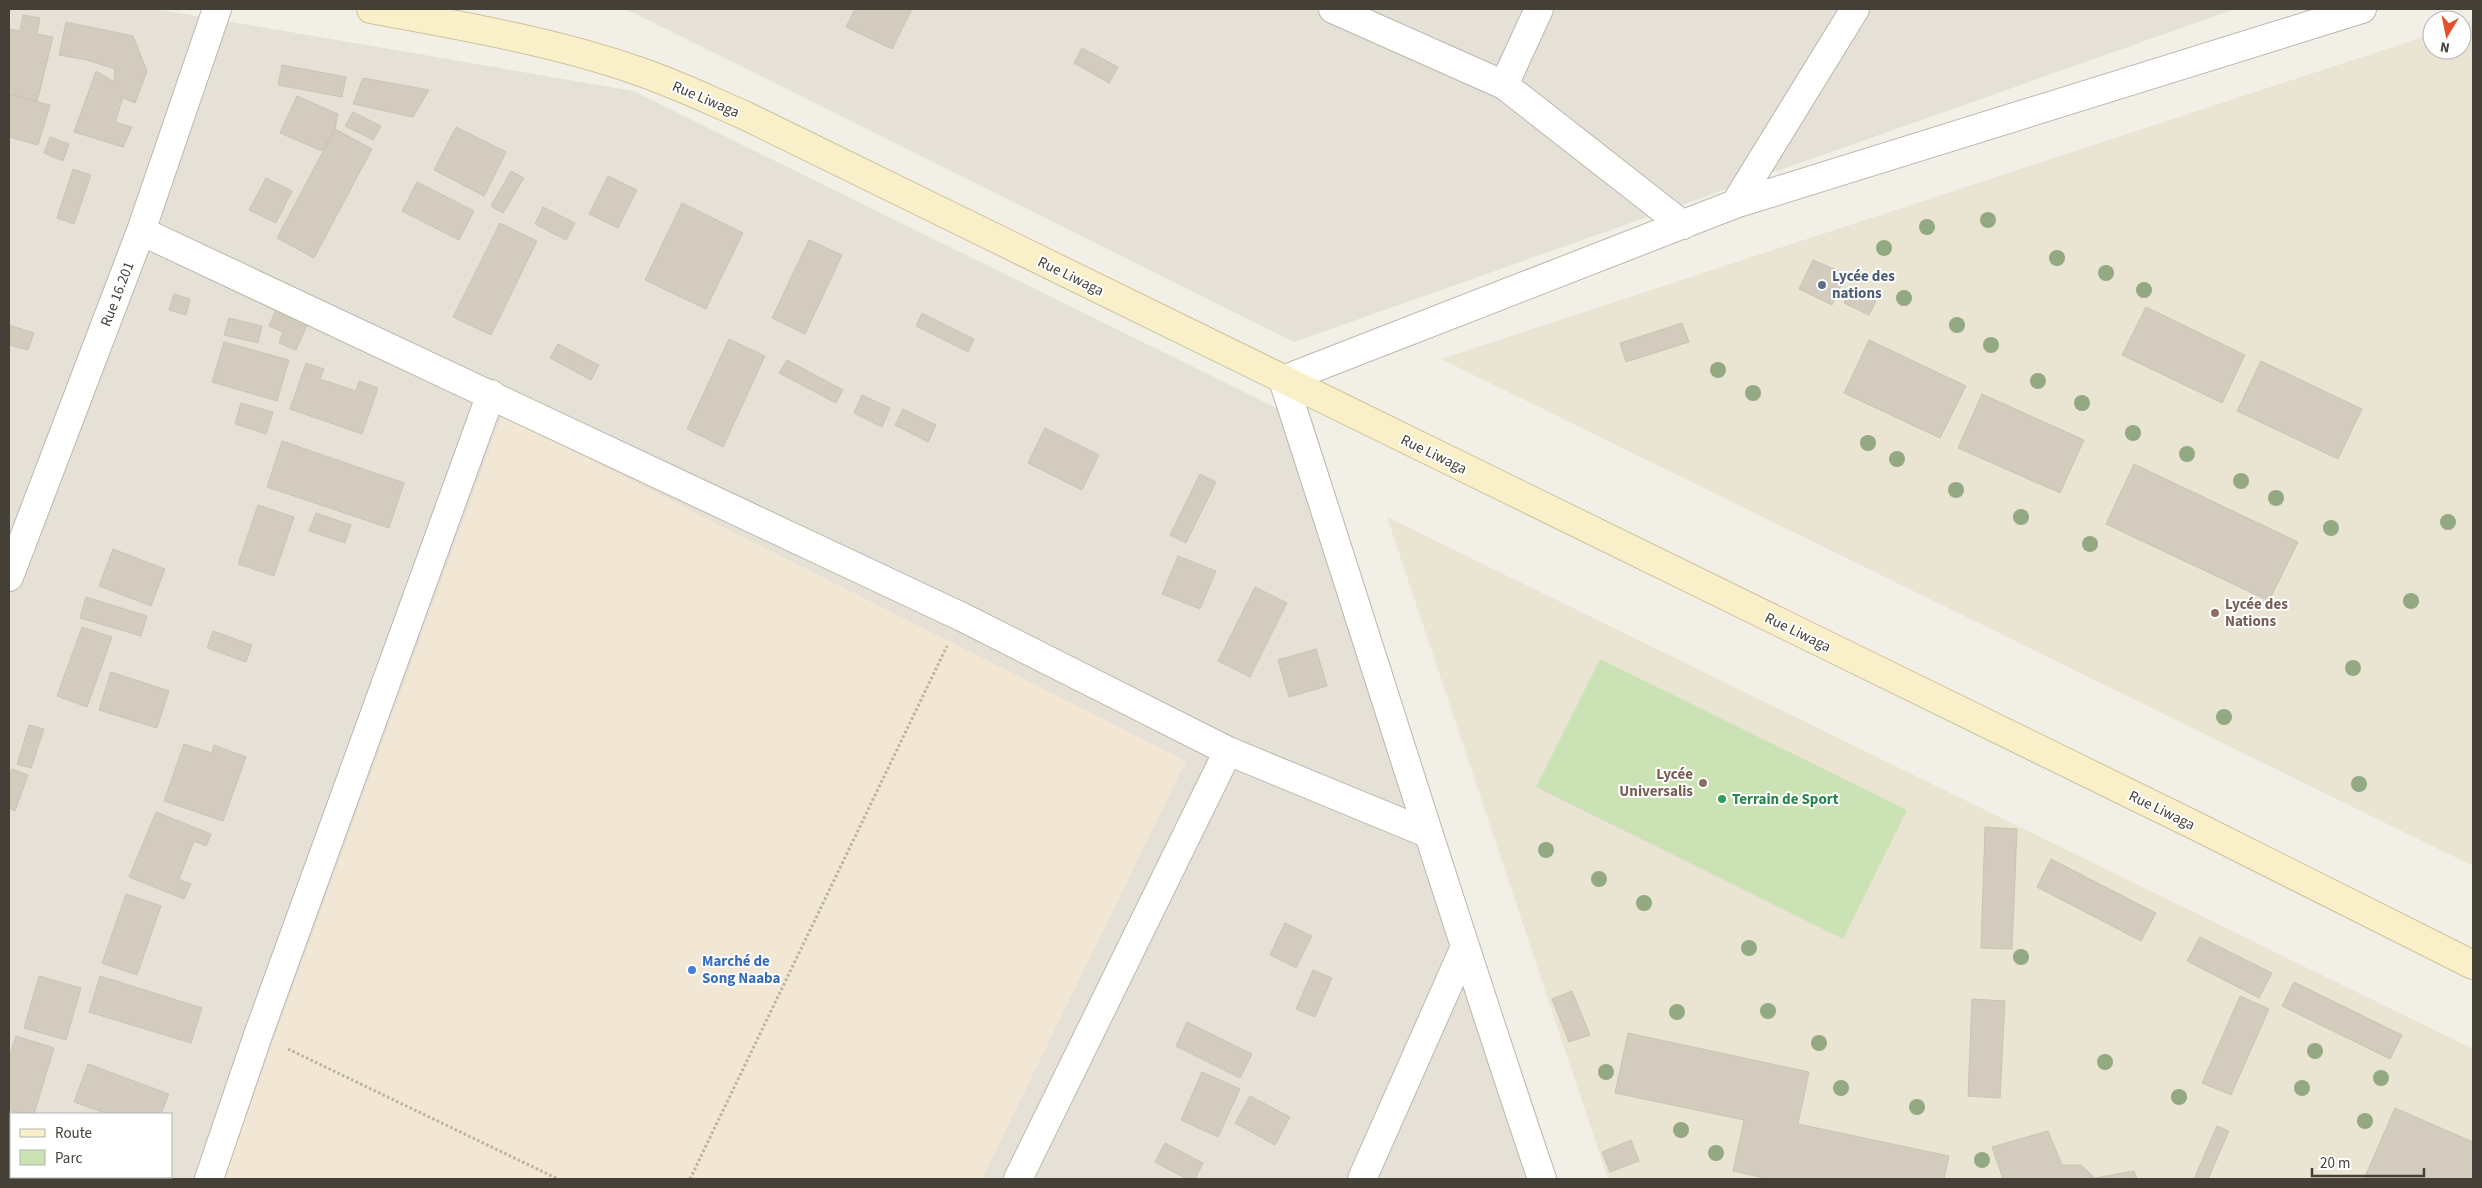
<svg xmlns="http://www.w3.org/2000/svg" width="2482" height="1188" font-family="'Source Sans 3',sans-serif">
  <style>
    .residential { fill: #e5e1d6; fill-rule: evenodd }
    .commercial { fill: #f2e7d4 }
    .education { fill: #eae4d3 }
    .green { fill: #cbe2b4 }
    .building { fill: #d2cbbe; stroke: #ccc3b2 }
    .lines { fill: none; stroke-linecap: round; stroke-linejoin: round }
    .minor-casing { stroke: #bcb7ab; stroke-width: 30 }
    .secondary-casing { stroke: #cdc39b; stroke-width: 30 }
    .path { stroke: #bdb39d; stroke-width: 3; stroke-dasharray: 2.5 2.5; stroke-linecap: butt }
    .minor { stroke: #fff; stroke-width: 28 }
    .secondary { stroke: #f9f0ca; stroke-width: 28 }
    .tree { fill: #93a982 }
    .service-dot { fill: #5c6f8a; stroke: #fff; stroke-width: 2 }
    .education-dot { fill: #8d6e63; stroke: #fff; stroke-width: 2 }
    .leisure-dot { fill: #2e9e5b; stroke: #fff; stroke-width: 2 }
    .shop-dot { fill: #3f7fe0; stroke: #fff; stroke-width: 2 }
    .labels { text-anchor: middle; stroke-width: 4; stroke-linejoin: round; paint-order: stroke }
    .street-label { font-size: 15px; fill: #444037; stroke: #fff }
    .service-label { font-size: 15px; font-weight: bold; fill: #4e5e75; stroke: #fff; text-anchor: start }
    .education-label { font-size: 15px; font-weight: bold; fill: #785e54; stroke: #fff; text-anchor: start }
    .leisure-label { font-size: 15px; font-weight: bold; fill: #27864d; stroke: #fff; text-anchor: start }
    .shop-label { font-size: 15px; font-weight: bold; fill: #366cbe; stroke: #fff; text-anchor: start }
  </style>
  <rect width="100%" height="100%" fill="#f2efe7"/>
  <path class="residential" d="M9,9H156L633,91L1295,417L1549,1179H9ZM11,1114H171V1177H11Z
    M626,9H2235L1294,342Z"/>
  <path class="commercial" d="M502,415L1186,761L982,1179H223Z"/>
  <path class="education" d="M2473,20V866L1441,359L2432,34V50H2462V24Z
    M1387,517L2473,1049V1179H1608Z"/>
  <path class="green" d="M1600,659L1907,810L1843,939L1536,787Z"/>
  <path class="building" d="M855,9H912L892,49L846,27Z
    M23,15L40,18L37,34L53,37L37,102L9,94V29L20,31Z
    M66,22L133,36L147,71L135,103L123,98L115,122L132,127L123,147L74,132L96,71L114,82L115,69L87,60L59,55Z
    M1082,48L1118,67L1109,83L1074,63Z
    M282,65L346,77L342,97L278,85Z
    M363,78L429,90L413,117L353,104Z
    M9,94L50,105L38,145L9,137Z
    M297,96L338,114L335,129L322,151L280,133Z
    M353,112L381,126L373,140L345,126Z
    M456,127L506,152L484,196L434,170Z
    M335,129L372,149L314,258L277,238Z
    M50,137L69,144L63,161L44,153Z
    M73,169L91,175L74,224L57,218Z
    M511,171L524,178L503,213L491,206Z
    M608,176L637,190L618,228L589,214Z
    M266,178L292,191L276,223L249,210Z
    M417,182L474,211L459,240L402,211Z
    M682,203L743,233L706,309L645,280Z
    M543,207L575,223L566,240L535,224Z
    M500,223L537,241L491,335L453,317Z
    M809,240L842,255L805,334L772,318Z
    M1813,260L1846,274L1832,305L1799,289Z
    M1851,289L1876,301L1869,315L1844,303Z
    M174,294L190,299L186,315L169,310Z
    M2146,307L2245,355L2222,403L2122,355Z
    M276,310L308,323L296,350L279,343L283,332L269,326Z
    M922,313L974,339L968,352L916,326Z
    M229,318L262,326L258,343L224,335Z
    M1682,323L1689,342L1626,362L1620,343Z
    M9,325L34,333L28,350L9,345Z
    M729,339L765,356L723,447L687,429Z
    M1869,340L1966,386L1940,438L1844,393Z
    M224,342L289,360L277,401L212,382Z
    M558,344L599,365L591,380L550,358Z
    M787,360L843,390L836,403L779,373Z
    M2261,361L2362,409L2338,459L2237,411Z
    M306,363L324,369L320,379L356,391L359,381L378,388L362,434L290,409Z
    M1982,394L2084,440L2060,493L1958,448Z
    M862,395L890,408L882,427L854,413Z
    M241,403L273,412L266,434L235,424Z
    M903,409L936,425L928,442L895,425Z
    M1045,428L1099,455L1082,490L1028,463Z
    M282,441L404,483L389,528L267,487Z
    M2134,464L2298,542L2269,601L2106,524Z
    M1200,474L1216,482L1186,543L1170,535Z
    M258,505L294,517L274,576L238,564Z
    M316,513L351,525L345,543L309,531Z
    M113,549L165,569L151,606L99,586Z
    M1178,556L1216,571L1200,609L1162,594Z
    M1255,587L1287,603L1250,677L1218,661Z
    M86,597L147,616L141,636L80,618Z
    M82,627L112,637L87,707L57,696Z
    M213,631L252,645L246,662L207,648Z
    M1316,649L1327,686L1289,697L1278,660Z
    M111,672L169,691L157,728L99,710Z
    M29,725L44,729L31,768L17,764Z
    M184,744L212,753L214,745L246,757L223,821L164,801Z
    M12,769L28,775L15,811L9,808V778Z
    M156,812L211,834L206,846L194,841L179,879L191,884L184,899L129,877Z
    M1985,827L2017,829L2012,949L1981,948Z
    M2051,859L2156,913L2141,941L2037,887Z
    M126,894L161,906L137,975L102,963Z
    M1285,923L1312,936L1296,968L1270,955Z
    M2200,937L2272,973L2259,998L2187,961Z
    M1313,970L1332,978L1315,1017L1296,1009Z
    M39,976L81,988L66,1040L24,1028Z
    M100,976L202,1008L191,1043L89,1012Z
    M2294,982L2402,1035L2390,1059L2282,1006Z
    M1572,991L1590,1035L1569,1042L1552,999Z
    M2240,996L2269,1009L2231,1095L2202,1083Z
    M1972,999L2005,1001L2000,1098L1968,1096Z
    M1187,1022L1252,1054L1240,1078L1176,1046Z
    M1628,1033L1809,1072L1798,1124L1949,1156L1944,1179H1769L1733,1171L1744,1120L1615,1093Z
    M16,1036L54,1048L34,1114H23L9,1110V1058Z
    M88,1064L169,1094L161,1114H108L74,1102Z
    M1202,1072L1240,1089L1218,1137L1181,1120Z
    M1250,1096L1290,1117L1275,1145L1235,1123Z
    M2395,1108L2473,1142V1179H2364Z
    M2217,1126L2229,1131L2208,1179H2194Z
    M2048,1131L2062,1165H2081L2095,1178L2134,1171L2137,1179H2003L1992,1147Z
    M1631,1140L1639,1161L1610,1172L1602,1152Z
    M1165,1143L1203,1163L1195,1179H1187L1155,1162Z"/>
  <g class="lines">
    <defs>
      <path id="minor" d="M1333,9L1504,85L1683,225
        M1504,85L1539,9
        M1735,204L1855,9
        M141,231L962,617L1228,751L1427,833
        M9,577L141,231L217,9
        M209,1179L258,1035L491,394
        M1018,1179L1228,751
        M1362,1179L1464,949
        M1542,1179C1452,914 1370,646 1283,380L1735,204L2362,9"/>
      <path id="secondary" d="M371,9C461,26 552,41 638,71C674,83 709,100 744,115L2198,827L2473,965"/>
    </defs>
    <use href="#minor" class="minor-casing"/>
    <use href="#secondary" class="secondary-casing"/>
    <path class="path" d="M288,1049L558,1179
      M690,1179L947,646"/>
    <use href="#minor" class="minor"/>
    <use href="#secondary" class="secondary"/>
  </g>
  <g class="tree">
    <circle cx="1988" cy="220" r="8"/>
    <circle cx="1927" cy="227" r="8"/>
    <circle cx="1884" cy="248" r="8"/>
    <circle cx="2057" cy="258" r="8"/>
    <circle cx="2106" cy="273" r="8"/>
    <circle cx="2144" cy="290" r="8"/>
    <circle cx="1904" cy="298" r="8"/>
    <circle cx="1957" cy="325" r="8"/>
    <circle cx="1991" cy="345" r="8"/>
    <circle cx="1718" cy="370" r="8"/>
    <circle cx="2038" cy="381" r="8"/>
    <circle cx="1753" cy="393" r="8"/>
    <circle cx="2082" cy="403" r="8"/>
    <circle cx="2133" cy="433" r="8"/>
    <circle cx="1868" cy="443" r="8"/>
    <circle cx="2187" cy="454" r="8"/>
    <circle cx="1897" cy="459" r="8"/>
    <circle cx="2241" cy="481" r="8"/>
    <circle cx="1956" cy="490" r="8"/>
    <circle cx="2276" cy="498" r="8"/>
    <circle cx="2021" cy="517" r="8"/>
    <circle cx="2448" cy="522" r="8"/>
    <circle cx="2331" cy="528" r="8"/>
    <circle cx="2090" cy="544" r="8"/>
    <circle cx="2411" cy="601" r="8"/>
    <circle cx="2353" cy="668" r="8"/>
    <circle cx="2224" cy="717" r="8"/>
    <circle cx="2359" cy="784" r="8"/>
    <circle cx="1546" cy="850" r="8"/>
    <circle cx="1599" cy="879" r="8"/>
    <circle cx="1644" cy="903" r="8"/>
    <circle cx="1749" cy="948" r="8"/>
    <circle cx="2021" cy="957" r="8"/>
    <circle cx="1768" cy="1011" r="8"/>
    <circle cx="1677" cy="1012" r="8"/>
    <circle cx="1819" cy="1043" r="8"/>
    <circle cx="2315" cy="1051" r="8"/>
    <circle cx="2105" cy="1062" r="8"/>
    <circle cx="1606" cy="1072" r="8"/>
    <circle cx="2381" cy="1078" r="8"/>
    <circle cx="1841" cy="1088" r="8"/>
    <circle cx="2302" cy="1088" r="8"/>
    <circle cx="2179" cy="1097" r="8"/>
    <circle cx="1917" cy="1107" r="8"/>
    <circle cx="2365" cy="1121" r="8"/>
    <circle cx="1681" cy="1130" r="8"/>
    <circle cx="1716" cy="1153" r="8"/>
    <circle cx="1982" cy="1160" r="8"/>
  </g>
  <circle class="service-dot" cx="1822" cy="285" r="5"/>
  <g class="education-dot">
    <circle cx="2215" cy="613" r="5"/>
    <circle cx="1703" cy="783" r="5"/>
  </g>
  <circle class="leisure-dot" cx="1722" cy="799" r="5"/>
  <circle class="shop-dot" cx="692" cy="970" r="5"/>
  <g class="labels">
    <g class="street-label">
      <text transform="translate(706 99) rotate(23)" y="5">Rue Liwaga</text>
      <text transform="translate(1071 276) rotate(26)" y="5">Rue Liwaga</text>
      <text transform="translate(117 294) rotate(-69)" y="5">Rue 16.201</text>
      <text transform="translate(1434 454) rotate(26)" y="5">Rue Liwaga</text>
      <text transform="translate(1798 632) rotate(26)" y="5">Rue Liwaga</text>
      <text transform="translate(2162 810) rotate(26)" y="5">Rue Liwaga</text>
    </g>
    <g class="service-label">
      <text x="1832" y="281">Lycée des<tspan x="1832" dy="17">nations</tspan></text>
    </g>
    <g class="education-label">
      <text x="2225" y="609">Lycée des<tspan x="2225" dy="17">Nations</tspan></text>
      <text x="1693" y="779" text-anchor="end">Lycée<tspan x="1693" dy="17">Universalis</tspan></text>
    </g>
    <g class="leisure-label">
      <text x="1732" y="804">Terrain de Sport</text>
    </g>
    <g class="shop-label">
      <text x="702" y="966">Marché de<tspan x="702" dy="17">Song Naaba</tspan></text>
    </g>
  </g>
  <rect width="2482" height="1188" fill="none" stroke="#444037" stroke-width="20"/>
  <rect x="10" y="1113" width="162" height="65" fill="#ffffff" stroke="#b4b3af"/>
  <rect x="20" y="1129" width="25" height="8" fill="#f9f0ca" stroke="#b4b3af"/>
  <text x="55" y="1138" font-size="15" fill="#444037">Route</text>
  <rect x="20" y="1150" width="25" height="15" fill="#cbe2b4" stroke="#b4b3af"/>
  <text x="55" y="1163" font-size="15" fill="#444037">Parc</text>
  <g transform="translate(2447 35) rotate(190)"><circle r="24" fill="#ffffff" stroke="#b4b3af"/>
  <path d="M0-4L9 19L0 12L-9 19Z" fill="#e4512c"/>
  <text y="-8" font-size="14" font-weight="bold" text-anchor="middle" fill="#444037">N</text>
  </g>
  <path d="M2312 1168v8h112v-8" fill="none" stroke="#444037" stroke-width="2.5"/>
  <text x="2320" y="1168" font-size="15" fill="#444037" stroke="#ffffff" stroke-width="4" paint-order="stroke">20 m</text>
</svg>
